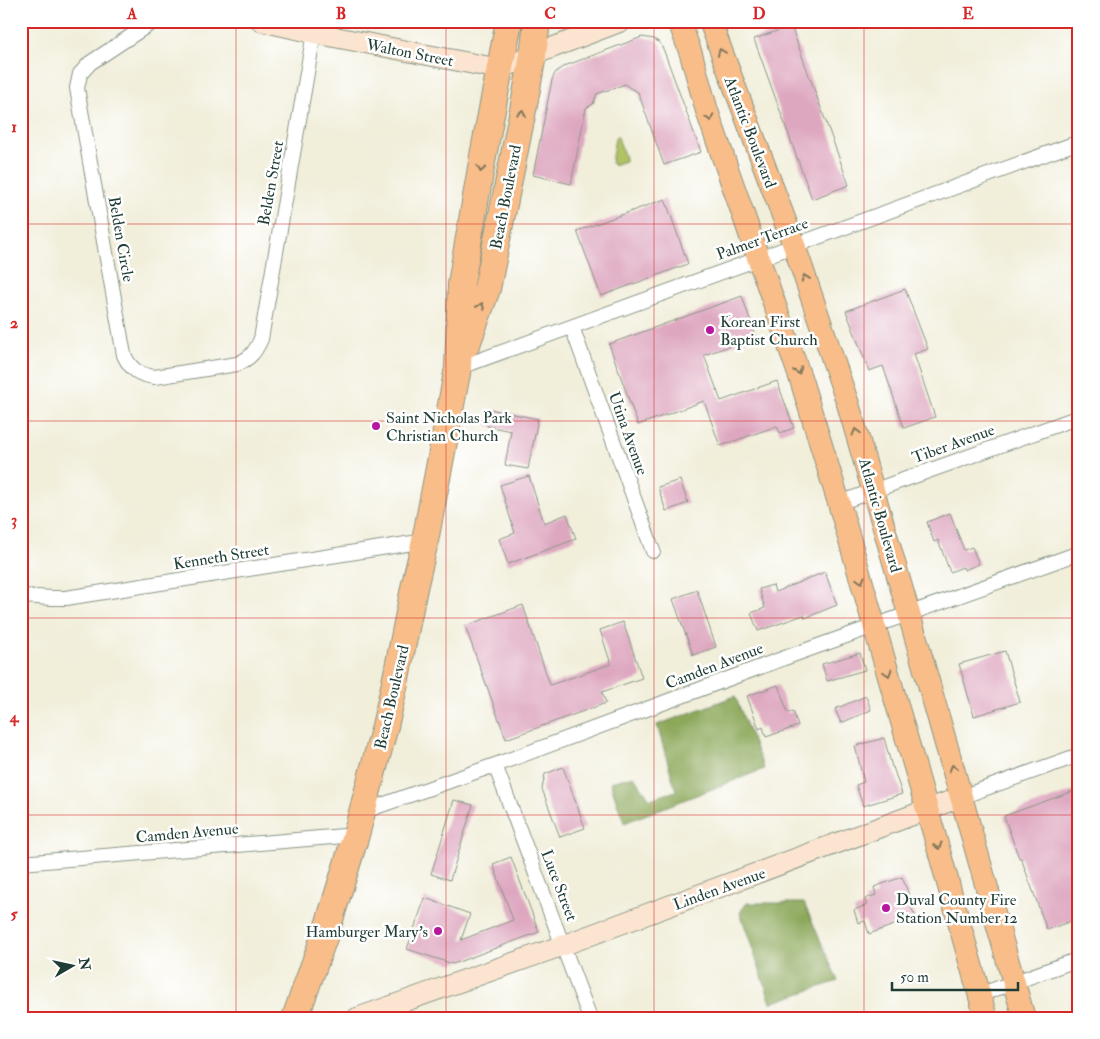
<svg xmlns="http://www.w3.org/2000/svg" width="1100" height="1039" font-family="'IM FELL Double Pica',serif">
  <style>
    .green { fill: #b1c265; stroke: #68804c }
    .forest { fill: #8ca85a; stroke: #567247 }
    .building { fill: #dea7c0 }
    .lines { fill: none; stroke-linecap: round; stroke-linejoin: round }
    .street-casing { stroke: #889687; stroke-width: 16 }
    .secondary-casing { stroke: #889687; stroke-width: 22 }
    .primary-casing { stroke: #889687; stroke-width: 24 }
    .highway-casing { stroke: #889687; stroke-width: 28 }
    .street { stroke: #fff; stroke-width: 14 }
    .secondary { stroke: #fce5d0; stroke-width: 20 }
    .primary { stroke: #f8bd89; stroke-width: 22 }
    .highway { stroke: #f8bd89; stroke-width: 26 }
    .oneway { stroke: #81775a }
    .grid { fill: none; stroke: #d62828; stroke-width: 1; stroke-opacity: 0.55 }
    .poi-dot { fill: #b5179e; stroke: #fff; stroke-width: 2 }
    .labels { text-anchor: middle; stroke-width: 5; stroke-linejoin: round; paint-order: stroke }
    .street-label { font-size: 16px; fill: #1f3d34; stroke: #fff }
    .poi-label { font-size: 16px; fill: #1f3d34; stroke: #fff; text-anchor: start }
    .neatline { fill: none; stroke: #d62828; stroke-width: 2 }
    .grid-label { font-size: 16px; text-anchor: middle; font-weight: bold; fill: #d62828 }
  </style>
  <rect width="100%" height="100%" fill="#fff"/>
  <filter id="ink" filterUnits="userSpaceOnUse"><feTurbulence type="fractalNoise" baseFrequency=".02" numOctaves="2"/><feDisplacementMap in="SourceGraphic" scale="10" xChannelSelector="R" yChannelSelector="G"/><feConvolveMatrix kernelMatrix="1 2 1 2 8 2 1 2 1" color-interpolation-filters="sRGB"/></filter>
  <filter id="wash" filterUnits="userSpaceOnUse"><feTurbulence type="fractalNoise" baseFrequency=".0096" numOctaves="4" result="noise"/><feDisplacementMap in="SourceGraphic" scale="20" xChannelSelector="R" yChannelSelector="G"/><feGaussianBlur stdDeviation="1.12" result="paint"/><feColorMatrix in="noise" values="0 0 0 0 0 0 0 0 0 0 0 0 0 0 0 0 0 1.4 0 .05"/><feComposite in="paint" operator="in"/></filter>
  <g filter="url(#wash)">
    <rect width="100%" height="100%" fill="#f1eeda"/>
    <path class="green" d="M616,136L618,137L625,158V161L613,165L611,163L615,138Z"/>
    <path class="forest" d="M735,696L764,769L624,823L610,782L634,776L650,799L676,791L657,725Z
      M747,903H804L838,981L771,1003L740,912Z"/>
    <g id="blocks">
      <path class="building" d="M791,26L849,185L812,199L754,39Z
        M642,37L654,39L660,43L664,51L701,152L664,165L638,92L630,88L625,84L597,94L593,104L586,108L571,184L533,175L552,80L555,73L561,68L567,65Z
        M665,199L688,264L601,296L577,231Z
        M905,289L928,349L914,354L935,417L904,428L883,366L869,371L846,311Z
        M742,296L756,337L704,355L721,401L777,381L794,428L780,433L777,426L720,446L704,401L638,425L609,344Z
        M490,409L538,419L528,469L505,465L511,431L487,426Z
        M529,476L544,523L567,514L576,539L508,564L499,539L515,533L500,485Z
        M680,480L688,503L666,511L658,487Z
        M950,513L964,550L972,547L979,564L964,570L963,567L950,572L938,540L934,542L927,522Z
        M825,572L837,605L805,618L804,615L758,631L751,613L765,608L759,589L773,585L775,592Z
        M697,590L716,647L693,655L673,599Z
        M523,605L550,685L611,664L600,630L623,622L642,678L602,692L606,703L506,739L465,626Z
        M1005,651L1020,702L974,716L959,664Z
        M860,653L865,670L827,681L822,664Z
        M778,685L788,713L793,711L798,726L766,737L763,727L759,729L747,696Z
        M866,696L871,710L841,723L835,709Z
        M884,738L892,767H893L902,794L863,806L856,785L864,782L855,746Z
        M563,767L585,828L560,837L542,789L545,774Z
        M1079,789V918L1047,930L1021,858H1019L1004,816Z
        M454,800L473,805L450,880L431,874Z
        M511,857L539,932L453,964L407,949L425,898L470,914L461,940L513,920L493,864Z
        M902,877L909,895L905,896L916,917L869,934L865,921L858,923L854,910L867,905L865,899L876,895L874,887Z"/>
    </g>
  </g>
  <g filter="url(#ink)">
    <use href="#blocks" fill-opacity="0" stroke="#889687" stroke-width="1"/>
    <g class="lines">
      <defs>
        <path id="street" d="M154,21L90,63L80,74L77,88L124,355C131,370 139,375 155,377L237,364C251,358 255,352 261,339L316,21
          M572,327L653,551
          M458,368L1079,142
          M839,503L1079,417
          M21,596L52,598H66L425,541
          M495,765L590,1018
          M961,797L1079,755
          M362,812L495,765L790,656L1079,553
          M21,863L356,835
          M979,995L1079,959"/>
        <path id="secondary" d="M261,21L314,33L500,69L533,55L622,21
          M357,1018L564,945L961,797"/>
        <path id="primary" d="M679,21L691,54L707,111L801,380L839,503L933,830L986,1018
          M710,21L794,245L848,404L909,614L1024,1018"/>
        <path id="highway" d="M467,344L487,289L524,105L533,55L537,21
          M295,1018L327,929L356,835L385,726L395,683L414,588L425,541L458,368L461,284L483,156L509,21"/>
      </defs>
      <use href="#street" class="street-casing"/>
      <use href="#secondary" class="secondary-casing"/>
      <use href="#primary" class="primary-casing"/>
      <use href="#highway" class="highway-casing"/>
      <use href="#street" class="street"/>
      <use href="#secondary" class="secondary"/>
      <use href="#primary" class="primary"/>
      <use href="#highway" class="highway"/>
    </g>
    <defs><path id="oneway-chevron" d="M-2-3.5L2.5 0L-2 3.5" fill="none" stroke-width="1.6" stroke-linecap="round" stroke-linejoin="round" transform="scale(1.25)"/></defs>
    <g class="oneway">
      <use href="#oneway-chevron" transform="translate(721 52) rotate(-111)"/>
      <use href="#oneway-chevron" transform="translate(522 113) rotate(-79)"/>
      <use href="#oneway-chevron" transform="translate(710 118) rotate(71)"/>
      <use href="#oneway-chevron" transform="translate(481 169) rotate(100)"/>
      <use href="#oneway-chevron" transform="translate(805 278) rotate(-109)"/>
      <use href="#oneway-chevron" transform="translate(481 306) rotate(-70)"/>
      <use href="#oneway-chevron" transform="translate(798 371) rotate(71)"/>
      <use href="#oneway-chevron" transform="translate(856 432) rotate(-106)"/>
      <use href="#oneway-chevron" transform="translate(861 580) rotate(74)"/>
      <use href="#oneway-chevron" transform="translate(888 673) rotate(74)"/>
      <use href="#oneway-chevron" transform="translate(953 768) rotate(-106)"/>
      <use href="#oneway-chevron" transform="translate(938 846) rotate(74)"/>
    </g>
  </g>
  <path class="grid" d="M236,21V1018M446,21V1018M654,21V1018M864,21V1018M21,224H1079M21,421H1079M21,618H1079M21,815H1079"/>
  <g class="poi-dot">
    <circle cx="710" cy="330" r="5"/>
    <circle cx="376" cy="426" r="5"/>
    <circle cx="886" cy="908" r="5"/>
    <circle cx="438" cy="931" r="5"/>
  </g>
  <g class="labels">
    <g class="street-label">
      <text transform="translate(410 52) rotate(11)" y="6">Walton Street</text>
      <text transform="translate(751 132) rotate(69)" y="6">Atlantic Boulevard</text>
      <text transform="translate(270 183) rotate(-80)" y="6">Belden Street</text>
      <text transform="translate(505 197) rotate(-79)" y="6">Beach Boulevard</text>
      <text transform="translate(762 238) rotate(-20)" y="6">Palmer Terrace</text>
      <text transform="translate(122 239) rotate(80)" y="6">Belden Circle</text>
      <text transform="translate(629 433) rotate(70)" y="6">Utina Avenue</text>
      <text transform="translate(953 443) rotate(-20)" y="6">Tiber Avenue</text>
      <text transform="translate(881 515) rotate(74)" y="6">Atlantic Boulevard</text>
      <text transform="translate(221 556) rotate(-9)" y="6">Kenneth Street</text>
      <text transform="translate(714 665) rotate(-21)" y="6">Camden Avenue</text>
      <text transform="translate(391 697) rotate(-77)" y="6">Beach Boulevard</text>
      <text transform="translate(187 832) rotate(-5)" y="6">Camden Avenue</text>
      <text transform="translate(560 885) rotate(69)" y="6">Luce Street</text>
      <text transform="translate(719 888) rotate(-20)" y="6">Linden Avenue</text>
    </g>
    <g class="poi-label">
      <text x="720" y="327">Korean First<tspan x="720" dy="18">Baptist Church</tspan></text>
      <text x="386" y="423">Saint Nicholas Park<tspan x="386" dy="18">Christian Church</tspan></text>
      <text x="896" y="905">Duval County Fire<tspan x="896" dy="18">Station Number 12</tspan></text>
      <text x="428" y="937" text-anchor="end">Hamburger Mary's</text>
    </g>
  </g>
  <rect width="1100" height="1039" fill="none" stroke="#fff" stroke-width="55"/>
  <g transform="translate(72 966) rotate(81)" stroke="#ffffff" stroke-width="4" paint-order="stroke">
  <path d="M0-4L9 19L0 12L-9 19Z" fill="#1f3d34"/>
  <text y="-8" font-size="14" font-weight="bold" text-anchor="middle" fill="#1f3d34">N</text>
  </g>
  <path d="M892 982v8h126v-8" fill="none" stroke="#1f3d34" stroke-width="2.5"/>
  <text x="900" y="982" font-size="15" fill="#1f3d34" stroke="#ffffff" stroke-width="4" paint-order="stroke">50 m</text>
  <rect x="28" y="28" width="1044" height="984" class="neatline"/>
  <g class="grid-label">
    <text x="132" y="19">A</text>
    <text x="341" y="19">B</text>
    <text x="550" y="19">C</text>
    <text x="759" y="19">D</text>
    <text x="968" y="19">E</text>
    <text x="14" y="132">1</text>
    <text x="14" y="328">2</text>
    <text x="14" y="525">3</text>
    <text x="14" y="722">4</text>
    <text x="14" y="919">5</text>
  </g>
</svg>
